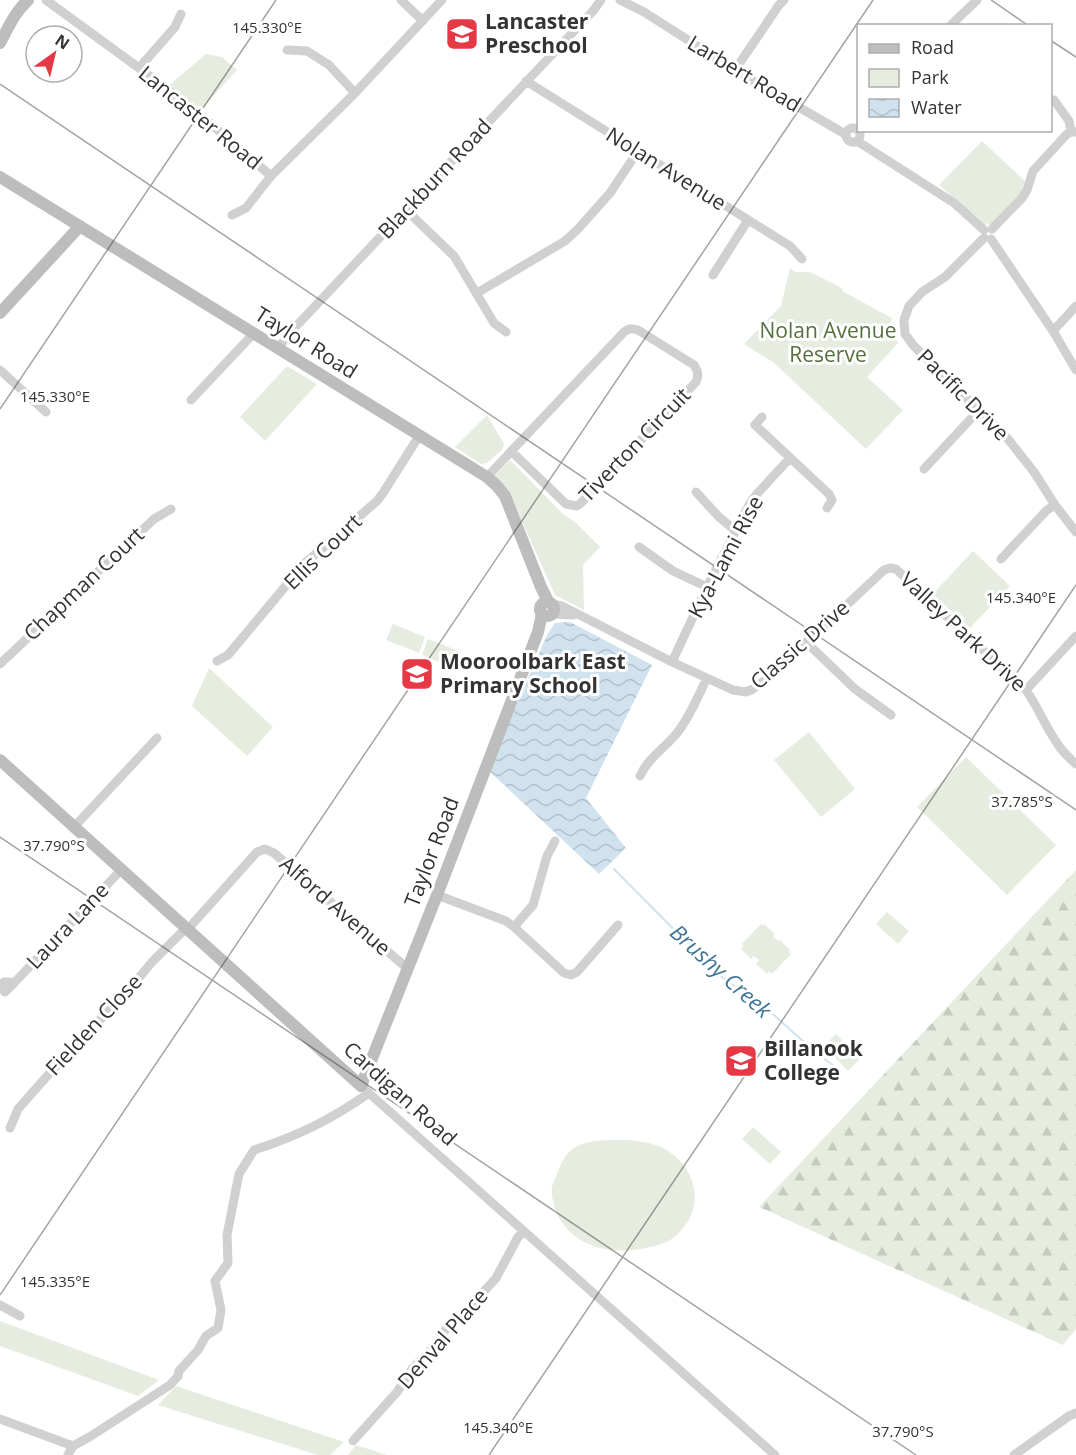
<svg xmlns="http://www.w3.org/2000/svg" width="1076" height="1455" font-family="'Open Sans',sans-serif">
  <style>
    .forest { fill: url(#forest-firs) }
    .park { fill: #e6ecdf }
    .water { fill: url(#water-waves) }
    .lines { fill: none; stroke-linecap: round; stroke-linejoin: round }
    .stream { stroke: #cfe2ee; stroke-width: 2 }
    .street { stroke: #d0d0d0; stroke-width: 9 }
    .secondary { stroke: #bdbdbd; stroke-width: 12 }
    .ticks { fill: none; stroke: #333; stroke-width: 1.5; stroke-opacity: 0.45 }
    .labels { text-anchor: middle; stroke-width: 6; stroke-linejoin: round; paint-order: stroke }
    .poi-label { font-size: 21px; font-weight: bold; fill: #333; stroke: #fff; text-anchor: start }
    .street-label { font-size: 21px; fill: #333; stroke: #fff }
    .park-label { font-size: 21px; fill: #56703f; stroke: #fff }
    .water-label { font-size: 22px; font-style: italic; fill: #3f7597; stroke: #fff }
    .ticks-label { font-size: 15px; text-anchor: middle; fill: #333; stroke: #fff; stroke-width: 6; stroke-linejoin: round; paint-order: stroke }
  </style>
  <defs>
    <pattern id="forest-firs" width="22" height="20" patternUnits="userSpaceOnUse" patternTransform="scale(1.5)"><rect width="22" height="20" fill="#e6ecdf"/><path d="M5 1l3.5 6h-7zM16 11l3.5 6h-7z" fill="#c6cbc0"/></pattern>
    <pattern id="water-waves" width="16" height="10" patternUnits="userSpaceOnUse" patternTransform="scale(1.5)"><rect width="16" height="10" fill="#cfe2ee"/><path d="M0 5q4-4 8 0t8 0" fill="none" stroke="#b2c2cd"/></pattern>
  </defs>
  <rect width="100%" height="100%" fill="#fff"/>
  <path class="forest" d="M1076,870V1329L1063,1345L759,1207Z"/>
  <path class="park" d="M206,54L222,57L237,70L199,112L167,87Z
    M982,141L1025,181L1019,196L992,224L984,225L939,185Z
    M790,268C798,275 799,271 808,272C814,273 836,285 843,289L842,291L892,318C889,327 893,335 898,343L867,377L903,410L866,449L773,362L744,344L781,306Z
    M287,366L317,384L265,441L240,417Z
    M487,415L504,444L502,450L487,463L481,464L455,447Z
    M510,460L563,514L576,523L600,547L583,565L584,610L555,595L517,510L504,485L495,476Z
    M973,551L1010,586L970,628L933,594Z
    M393,624L425,637L419,653L386,640Z
    M428,639L461,652L455,668L422,655Z
    M209,668L273,727L247,756L192,706Z
    M809,732L855,789L821,817L774,760Z
    M966,757L1056,845L1007,895L917,807Z
    M887,912L909,931L898,944L876,924Z
    M761,924L763,926L764,924L775,934L773,936L778,941L780,940L790,950L789,952L791,954L772,974L769,971L767,974L756,964L759,960L754,956L751,959L741,949L744,946L742,944Z
    M836,1034L860,1059L848,1071L824,1046Z
    M753,1127L781,1152L770,1164L742,1139Z
    M628,1140C640,1141 652,1143 663,1148C699,1167 707,1212 673,1238C660,1248 628,1252 611,1250C586,1247 564,1233 555,1209C553,1202 551,1194 552,1187C553,1183 555,1178 557,1174C560,1165 566,1153 574,1148C586,1139 613,1140 628,1140Z
    M0,1321L159,1380L138,1396L0,1346Z
    M176,1386L344,1442L330,1455H318L158,1405Z
    M356,1445L387,1455H348Z"/>
  <path class="water" d="M570,622L652,665L586,798L626,848L599,874L488,770L547,635L555,623Z"/>
  <g class="lines">
    <path class="stream" d="M614,869L719,975L774,1015L814,1051L834,1066"/>
    <path class="street" d="M46,0L139,68L203,117L271,176L355,93L442,0
      M401,0L423,21
      M620,0L644,12L735,70L845,134
      M950,26L977,0
      M287,50L307,51L329,65L355,93
      M139,68L175,27L181,14
      M735,70L779,5L784,0
      M526,81L790,246L802,259
      M1054,100L1069,121L1071,132
      M846 135a7 7 0 1 1 14 0a7 7 0 1 1-14 0Z
      M857,141L954,203L984,230
      M406,210L454,256L494,323L506,332
      M232,215L246,208L271,176
      M992,229L1022,198L1027,190L1033,171L1067,134L1071,132H1076
      M984,238L945,277L922,292L909,306L904,320L905,334L913,345L1008,439L1034,472L1055,505L1076,532
      M991,239L1053,331L1076,370
      M713,275L748,220
      M477,293L565,241L578,229L610,193L638,151
      M1053,331L1076,306
      M279,348L286,337L593,11L601,0
      M0,370L46,412
      M191,400L254,333
      M762,417L755,425L829,494L832,500L827,508
      M924,469L979,410
      M487,477L518,444L624,332C629,328 632,328 638,330L694,365C698,371 699,375 696,382L581,503L577,506L566,504L511,451
      M696,492L719,517L736,531
      M639,547L673,571L707,587
      M1001,559L1047,510L1055,505
      M551,604L562,606L672,662L733,690L746,692L753,689L773,674L884,570L890,568L896,569L1026,690C1038,707 1045,726 1057,743C1062,751 1069,758 1076,764
      M552,614L573,615
      M806,642L855,689L891,715
      M217,661L228,655L304,564L377,501L383,493L419,436
      M672,662L707,587L750,503L756,495L790,458
      M0,664L154,519L171,509
      M1026,690L1076,636
      M640,776C648,758 665,748 677,733C690,717 698,696 707,678
      M74,827L157,738
      M437,895L506,921L514,927L564,973L571,975L577,972L618,925
      M514,927L533,905L547,856L555,841
      M188,929L257,852L265,849L274,853L408,969
      M14,983L10,982H4L2,986V989L5,992L14,983L121,870
      M361,1086L775,1455
      M10,1128L18,1109L48,1075L133,985L152,962L186,928
      M0,1305L20,1316
      M0,1419L73,1446
      M353,1441L397,1392L412,1369L435,1346L446,1329L461,1317L496,1278L518,1237L524,1232
      M68,1455L73,1446L91,1436L170,1385L178,1376L179,1371L198,1350L206,1336L218,1328L221,1310L215,1281L228,1263L227,1235L239,1174L254,1150C298,1136 332,1119 369,1093
      M1014,1455L1069,1416L1076,1413"/>
    <path class="secondary" d="M0,43C8,28 15,12 28,0
      M0,177L487,477L497,486L505,496L541,587L549,603
      M0,313L80,226
      M540 609a7 7 0 1 1 14 0a7 7 0 1 1-14 0Z
      M0,760L361,1086L437,895L538,632L542,614"/>
  </g>
  <path class="ticks" d="M991,0L1029,26M1050,40L1076,57M0,84L1076,810M0,409L276,0M0,837L916,1455M0,1295L873,0M489,1455L1076,585"/>
  <defs>
    <symbol id="school-square" viewBox="-11 -11 22 22"><rect x="-9" y="-9" width="18" height="18" rx="4" fill="#e63946" stroke="#fff"/><path d="M0-5L7-2L0 1L-7-2ZM-4 1L0 2.5L4 1V4Q0 6-4 4Z" fill="#fff"/></symbol>
  </defs>
  <g fill-rule="evenodd">
    <use href="#school-square" x="443" y="15" width="38" height="38"/>
    <use href="#school-square" x="398" y="655" width="38" height="38"/>
    <use href="#school-square" x="722" y="1042" width="38" height="38"/>
  </g>
  <g class="labels">
    <g class="poi-label">
      <text x="485" y="29">Lancaster<tspan x="485" dy="24">Preschool</tspan></text>
      <text x="440" y="669">Mooroolbark East<tspan x="440" dy="24">Primary School</tspan></text>
      <text x="764" y="1056">Billanook<tspan x="764" dy="24">College</tspan></text>
    </g>
    <g class="street-label">
      <text transform="translate(744 74) rotate(31)" y="7">Larbert Road</text>
      <text transform="translate(200 118) rotate(39)" y="7">Lancaster Road</text>
      <text transform="translate(666 169) rotate(32)" y="7">Nolan Avenue</text>
      <text transform="translate(435 179) rotate(-47)" y="7">Blackburn Road</text>
      <text transform="translate(306 343) rotate(32)" y="7">Taylor Road</text>
      <text transform="translate(963 395) rotate(45)" y="7">Pacific Drive</text>
      <text transform="translate(635 445) rotate(-46)" y="7">Tiverton Circuit</text>
      <text transform="translate(323 552) rotate(-44)" y="7">Ellis Court</text>
      <text transform="translate(726 557) rotate(-62)" y="7">Kya-Lami Rise</text>
      <text transform="translate(84 584) rotate(-43)" y="7">Chapman Court</text>
      <text transform="translate(963 632) rotate(43)" y="7">Valley Park Drive</text>
      <text transform="translate(800 645) rotate(-41)" y="7">Classic Drive</text>
      <text transform="translate(432 852) rotate(-69)" y="7">Taylor Road</text>
      <text transform="translate(335 906) rotate(41)" y="7">Alford Avenue</text>
      <text transform="translate(68 926) rotate(-47)" y="7">Laura Lane</text>
      <text transform="translate(94 1025) rotate(-47)" y="7">Fielden Close</text>
      <text transform="translate(400 1094) rotate(42)" y="7">Cardigan Road</text>
      <text transform="translate(443 1339) rotate(-49)" y="7">Denval Place</text>
    </g>
    <g class="park-label">
      <text x="828" y="338">Nolan Avenue<tspan x="828" dy="24">Reserve</tspan></text>
    </g>
    <g class="water-label">
      <text transform="translate(721 971) rotate(42)" y="8">Brushy Creek</text>
    </g>
  </g>
  <g class="ticks-label">
    <text x="267" y="33">145.330°E</text>
    <text x="55" y="402">145.330°E</text>
    <text x="1021" y="603">145.340°E</text>
    <text x="1022" y="807">37.785°S</text>
    <text x="54" y="851">37.790°S</text>
    <text x="55" y="1287">145.335°E</text>
    <text x="498" y="1433">145.340°E</text>
    <text x="903" y="1437">37.790°S</text>
  </g>
  <rect x="857" y="24" width="195" height="108" fill="#ffffff" stroke="#adadad" stroke-width="1.5"/>
  <rect x="869" y="44" width="30" height="9" fill="#bdbdbd" stroke="#adadad" stroke-width="1.5"/>
  <text x="911" y="54" font-size="18" fill="#333333">Road</text>
  <rect x="869" y="69" width="30" height="18" fill="#e6ecdf" stroke="#adadad" stroke-width="1.5"/>
  <text x="911" y="84" font-size="18" fill="#333333">Park</text>
  <rect x="869" y="99" width="30" height="18" fill="url(#water-waves)" stroke="#adadad" stroke-width="1.5"/>
  <text x="911" y="114" font-size="18" fill="#333333">Water</text>
  <g transform="translate(54 54) rotate(34)"><circle r="28" fill="#ffffff" stroke="#adadad" stroke-width="1.5"/>
  <path d="M0-4.5L10 22L0 15L-10 22Z" fill="#e63946"/>
  <text y="-9" font-size="16" font-weight="bold" text-anchor="middle" fill="#333333">N</text>
  </g>
</svg>
